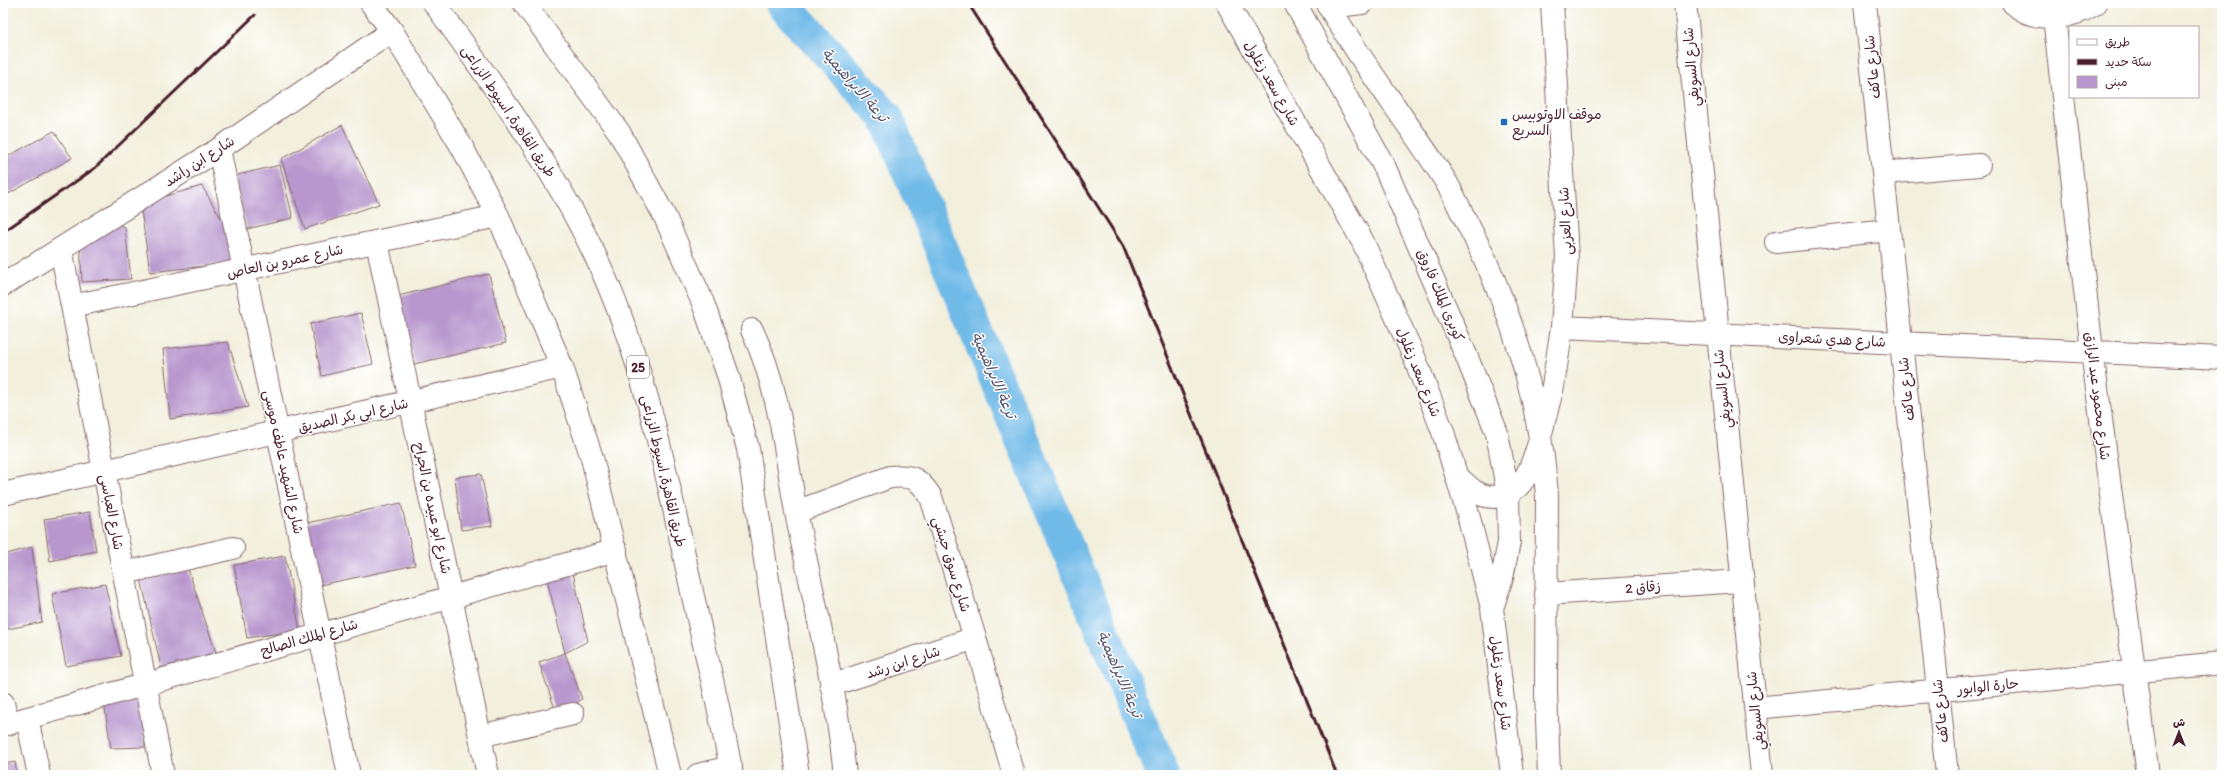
<svg xmlns="http://www.w3.org/2000/svg" width="2225" height="778" font-family="Itim,'Playpen Sans Arabic',sans-serif">
  <style>
    .lines { fill: none; stroke-linecap: round; stroke-linejoin: round }
    .canal { stroke: #6fbae8; stroke-width: 34 }
    .building { fill: #b797cd }
    .street-casing { stroke: #856869; stroke-width: 24 }
    .secondary-casing { stroke: #856869; stroke-width: 24 }
    .highway-casing { stroke: #856869; stroke-width: 24 }
    .street { stroke: #fff; stroke-width: 22 }
    .secondary { stroke: #fff; stroke-width: 22 }
    .highway { stroke: #fff; stroke-width: 22 }
    .rail { stroke: #4a1f2b; stroke-width: 3 }
    .poi-dot { fill: #1f6fb2; stroke: #fff; stroke-width: 1.5 }
    .labels { text-anchor: middle; stroke-width: 3; stroke-linejoin: round; paint-order: stroke }
    .shield { fill: #fff; stroke: #80626b; stroke-width: 1 }
    .shield-label { font-size: 13px; font-weight: bold; fill: #4a1f2b }
    .street-label { font-size: 14px; fill: #4a1f2b; stroke: #fff }
    .poi-label { font-size: 14px; fill: #4a1f2b; stroke: #fff; text-anchor: start }
    .water-label { font-size: 15px; font-style: italic; fill: #57556d; stroke: #fff }
  </style>
  <rect width="100%" height="100%" fill="#fff"/>
  <filter id="ink" filterUnits="userSpaceOnUse"><feTurbulence type="fractalNoise" baseFrequency=".025" numOctaves="2"/><feDisplacementMap in="SourceGraphic" scale="8" xChannelSelector="R" yChannelSelector="G"/><feConvolveMatrix kernelMatrix="1 2 1 2 8 2 1 2 1" color-interpolation-filters="sRGB"/></filter>
  <filter id="wash" filterUnits="userSpaceOnUse"><feTurbulence type="fractalNoise" baseFrequency=".012" numOctaves="4" result="noise"/><feDisplacementMap in="SourceGraphic" scale="16" xChannelSelector="R" yChannelSelector="G"/><feGaussianBlur stdDeviation="0.9" result="paint"/><feColorMatrix in="noise" values="0 0 0 0 0 0 0 0 0 0 0 0 0 0 0 0 0 1.4 0 .05"/><feComposite in="paint" operator="in"/></filter>
  <g filter="url(#wash)">
    <rect width="100%" height="100%" fill="#f2efdc"/>
    <g class="lines">
      <path class="canal" d="M782,3L886,117L1163,775"/>
    </g>
    <g id="blocks">
      <path class="building" d="M342,125L379,204L305,229L281,159Z
        M54,131L72,158L3,197V159Z
        M280,165L293,218L247,229L233,176Z
        M202,186L225,225L234,263L150,272L140,203Z
        M107,221L125,227L131,279L82,282L80,239Z
        M489,274L506,343L414,364L398,296Z
        M361,313L373,364L322,376L310,324Z
        M228,342L248,407L170,419L163,349Z
        M481,474L492,526L461,530L455,477Z
        M401,503L415,565L320,585L307,523Z
        M90,512L96,551L50,561L44,519Z
        M32,547L42,622L3,630V555Z
        M285,556L300,630L247,638L234,565Z
        M188,569L218,659L163,676L141,579Z
        M573,573L588,641L565,653L547,579Z
        M105,584L121,656L66,666L52,594Z
        M565,653L582,699L558,718L539,662Z
        M144,696L145,747L111,748L104,703Z
        M15,762L17,775H3V764Z"/>
    </g>
  </g>
  <g filter="url(#ink)">
    <use href="#blocks" fill-opacity="0" stroke="#856869" stroke-width="1"/>
    <g class="lines">
      <defs>
        <path id="street" d="M1685,3L1762,775
          M1865,3L1947,775
          M2013,3C2035,24 2073,19 2096,3
          M1329,7L1362,3
          M2054,17L2092,351L2148,775
          M219,149L349,775
          M1883,173L1979,165
          M377,242L488,775
          M1776,242L1889,230
          M61,249L163,775
          M3,285L219,149L392,31
          M72,306L498,216
          M1562,327L2222,358
          M752,330C779,387 785,450 796,512C813,599 836,686 845,775
          M1540,437L1553,386L1562,327L1567,257L1552,3
          M3,494L562,367
          M796,512L890,477C912,475 919,478 931,497L975,638L1014,775
          M124,573L233,548
          M1546,594L1741,581
          M831,685L975,638
          M3,703L8,724
          M1755,708L2222,663
          M27,718L39,775
          M3,725L616,550
          M480,736L573,714"/>
        <path id="secondary" d="M524,3L619,132L665,217L703,303L728,375L748,449L798,775
          M1227,3L1363,242L1415,359L1443,432L1468,514L1492,608L1512,775
          M1295,3L1385,168L1466,355L1497,433L1508,494L1509,542L1502,578L1492,608
          M1327,3C1361,63 1405,118 1443,177C1451,189 1457,203 1464,217C1510,303 1540,399 1547,496L1546,691L1549,775
          M1457,477C1463,481 1468,487 1474,491C1482,496 1492,498 1501,496C1526,489 1532,464 1539,443"/>
        <path id="highway" d="M371,3L392,31L462,147L498,216L562,367L592,458L670,775
          M434,3C492,83 550,162 593,251C643,355 665,466 689,578C703,643 720,709 732,775
          M698,775L731,767"/>
      </defs>
      <use href="#street" class="street-casing"/>
      <use href="#secondary" class="secondary-casing"/>
      <use href="#highway" class="highway-casing"/>
      <use href="#street" class="street"/>
      <use href="#secondary" class="secondary"/>
      <use href="#highway" class="highway"/>
      <path class="rail" d="M968,3L1123,246L1337,775
        M3,232L95,168L255,15"/>
    </g>
  </g>
  <rect class="poi-dot" x="1500" y="118" width="8" height="8" rx="2"/>
  <g class="labels">
    <rect class="shield" x="627" y="356" width="22" height="22" rx="3"/>
    <g class="shield-label">
      <text x="638" y="372">25</text>
    </g>
    <g class="street-label">
      <text transform="translate(1691 67) rotate(-95)" y="5">شارع السويفي</text>
      <text transform="translate(1872 67) rotate(-96)" y="5">شارع عاكف</text>
      <text transform="translate(1272 83) rotate(60)" y="5">شارع سعد زغلول</text>
      <text transform="translate(509 111) rotate(56)" y="5">طريق القاهرة, اسيوط الزراعى</text>
      <text transform="translate(199 161) rotate(-33)" y="5">شارع ابن راشد</text>
      <text transform="translate(1565 221) rotate(-93)" y="5">شارع العزبى</text>
      <text transform="translate(285 261) rotate(-12)" y="5">شارع عمرو بن العاص</text>
      <text transform="translate(1441 295) rotate(67)" y="5">كوبرى الملك فاروق</text>
      <text transform="translate(1832 339) rotate(3)" y="5">شارع هدي شعراوى</text>
      <text transform="translate(1419 372) rotate(68)" y="5">شارع سعد زغلول</text>
      <text transform="translate(1722 389) rotate(-96)" y="5">شارع السويفي</text>
      <text transform="translate(1906 389) rotate(-96)" y="5">شارع عاكف</text>
      <text transform="translate(2098 396) rotate(83)" y="5">شارع محمود عبد الرازق</text>
      <text transform="translate(353 415) rotate(-13)" y="5">شارع ابى بكر الصديق</text>
      <text transform="translate(284 462) rotate(78)" y="5">شارع الشهيد عاطف موسى</text>
      <text transform="translate(664 471) rotate(77)" y="5">طريق القاهرة, اسيوط الزراعى</text>
      <text transform="translate(433 508) rotate(78)" y="5">شارع ابو عبيده بن الجراح</text>
      <text transform="translate(112 512) rotate(79)" y="5">شارع العباسى</text>
      <text transform="translate(952 564) rotate(73)" y="5">شارع سوق حبشي</text>
      <text transform="translate(1643 587) rotate(-4)" y="5">زقاق 2</text>
      <text transform="translate(309 637) rotate(-16)" y="5">شارع الملك الصالح</text>
      <text transform="translate(903 662) rotate(-18)" y="5">شارع ابن رشد</text>
      <text transform="translate(1501 683) rotate(83)" y="5">شارع سعد زغلول</text>
      <text transform="translate(1988 686) rotate(-6)" y="5">حارة الوابور</text>
      <text transform="translate(1755 711) rotate(-96)" y="5">شارع السويفي</text>
      <text transform="translate(1940 711) rotate(-96)" y="5">شارع عاكف</text>
    </g>
    <g class="poi-label">
      <text x="1512" y="119">موقف الاوتوبيس<tspan x="1512" dy="16">السريع</tspan></text>
    </g>
    <g class="water-label">
      <text transform="translate(855 85) rotate(49)" y="5">ترعة الابراهيمية</text>
      <text transform="translate(994 375) rotate(67)" y="5">ترعة الابراهيمية</text>
      <text transform="translate(1120 674) rotate(67)" y="5">ترعة الابراهيمية</text>
    </g>
  </g>
  <rect width="2225" height="778" fill="none" stroke="#fff" stroke-width="16"/>
  <rect x="2069" y="26" width="130" height="72" fill="#ffffff" stroke="#b7a5aa"/>
  <rect x="2077" y="39" width="20" height="6" fill="#ffffff" stroke="#b7a5aa"/>
  <text x="2105" y="46" font-size="12" fill="#4a1f2b">طريق</text>
  <rect x="2077" y="59" width="20" height="6" fill="#4a1f2b" stroke="#b7a5aa"/>
  <text x="2105" y="66" font-size="12" fill="#4a1f2b">سكة حديد</text>
  <rect x="2077" y="76" width="20" height="12" fill="#b797cd" stroke="#b7a5aa"/>
  <text x="2105" y="86" font-size="12" fill="#4a1f2b">مبنى</text>
  <g transform="translate(2179 732)" stroke="#ffffff" stroke-width="3" paint-order="stroke">
  <path d="M0-3L7 15L0 10L-7 15Z" fill="#4a1f2b"/>
  <text y="-6" font-size="11" font-weight="bold" text-anchor="middle" fill="#4a1f2b">ش</text>
  </g>
</svg>
